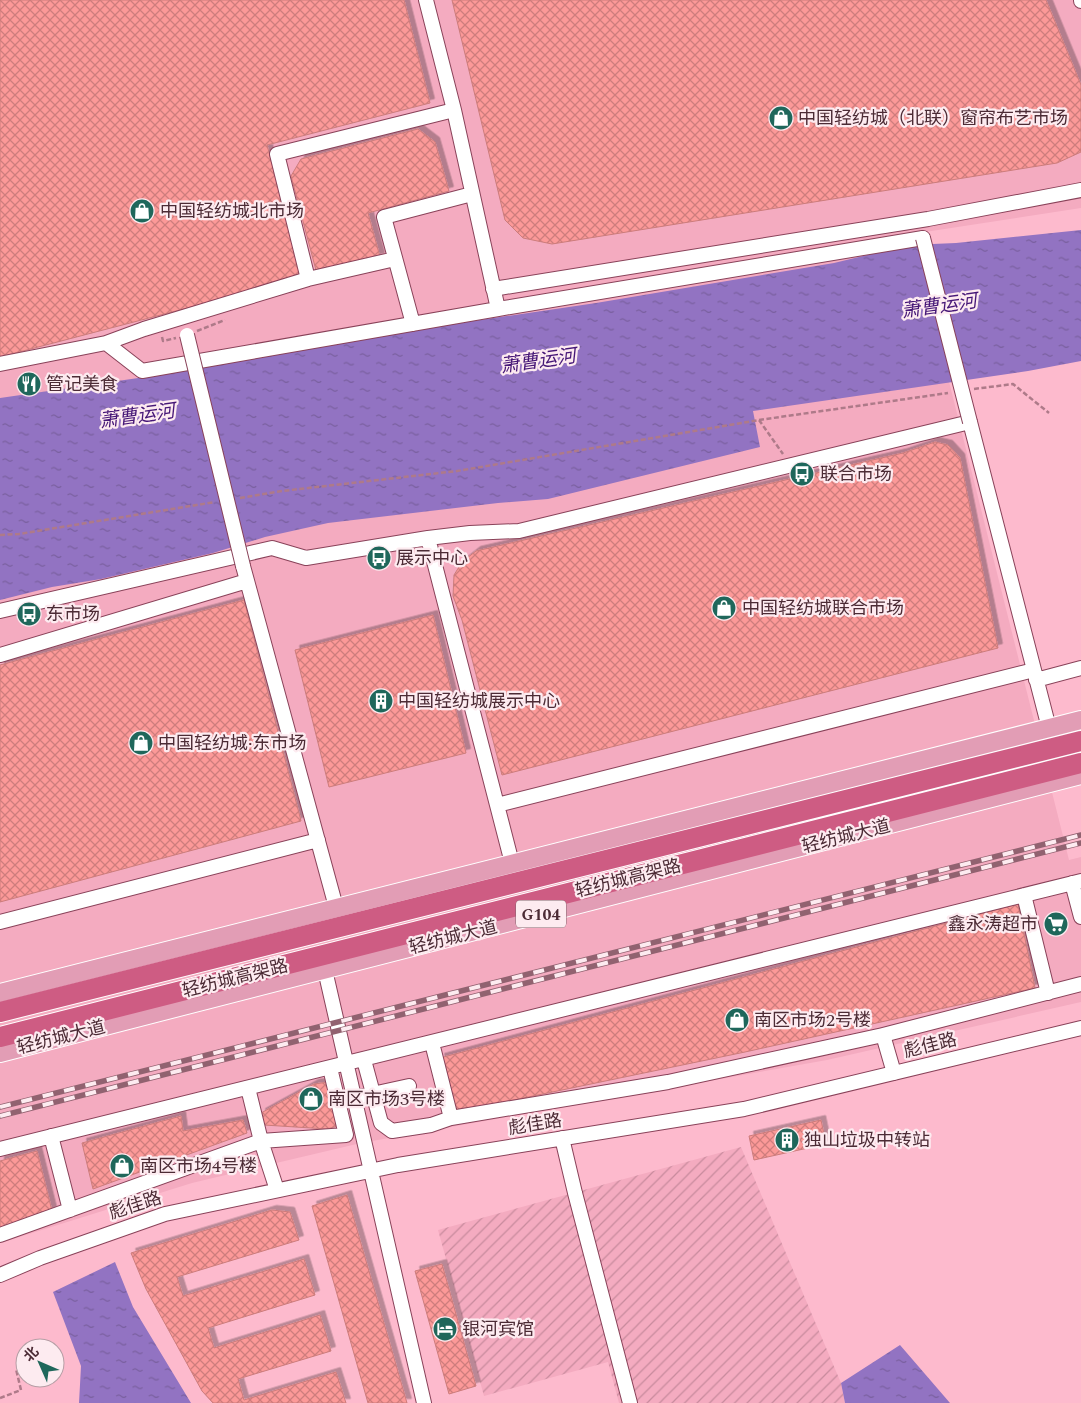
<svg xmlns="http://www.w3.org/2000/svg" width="1081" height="1403" font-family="Spectral,'Noto Sans SC',serif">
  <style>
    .built { fill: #f4abc0 }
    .industrial { fill: url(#industrial-furrows) }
    .water { fill: url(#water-ripples) }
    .building { fill: url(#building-cross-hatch); stroke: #cc7c7b; filter: url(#shadow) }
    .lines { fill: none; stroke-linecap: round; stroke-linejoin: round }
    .minor-casing { stroke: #894259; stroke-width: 16 }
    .major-casing { stroke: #fff; stroke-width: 20 }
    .highway-casing { stroke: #fff; stroke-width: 22 }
    .path { stroke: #ae7a89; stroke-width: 2.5; stroke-dasharray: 5 2.5; stroke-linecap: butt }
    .minor { stroke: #fff; stroke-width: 14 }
    .major { stroke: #e29db5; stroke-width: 18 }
    .highway { stroke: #ce5c83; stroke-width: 20 }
    .rail-casing { stroke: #916270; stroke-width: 5.5 }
    .rail { stroke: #fdebf0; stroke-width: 4; stroke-dasharray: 11; stroke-linecap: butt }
    .minor-bridge-casing { stroke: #894259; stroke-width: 16; stroke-linecap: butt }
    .minor-bridge { stroke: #fff; stroke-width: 14 }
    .labels { text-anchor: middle; stroke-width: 4.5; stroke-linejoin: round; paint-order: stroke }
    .shield { fill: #fdebf0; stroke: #81656d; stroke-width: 1 }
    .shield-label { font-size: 16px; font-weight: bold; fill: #4c2b35 }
    .poi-label { font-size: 18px; fill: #4c2b35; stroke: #fdebf0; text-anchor: start }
    .street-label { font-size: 18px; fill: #4c2b35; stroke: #fdebf0 }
    .water-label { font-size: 19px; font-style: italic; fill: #461777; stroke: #fdebf0 }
  </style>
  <defs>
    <pattern id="industrial-furrows" width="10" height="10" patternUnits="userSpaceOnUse" patternTransform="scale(1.25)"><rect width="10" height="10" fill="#f4abc0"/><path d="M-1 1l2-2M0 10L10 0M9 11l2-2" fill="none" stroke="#c88b9d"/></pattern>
    <pattern id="water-ripples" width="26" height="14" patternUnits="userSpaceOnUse" patternTransform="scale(1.25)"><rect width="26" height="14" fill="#9273c2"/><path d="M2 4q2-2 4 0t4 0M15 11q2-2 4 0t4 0" fill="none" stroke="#795f9e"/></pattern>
    <pattern id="building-cross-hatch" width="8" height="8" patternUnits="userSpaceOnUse" patternTransform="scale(1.25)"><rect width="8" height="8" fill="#fc9998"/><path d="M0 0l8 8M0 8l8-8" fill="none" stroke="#ce7d7d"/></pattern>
    <filter id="shadow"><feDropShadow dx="4.5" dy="-4.5" stdDeviation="0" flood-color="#0004"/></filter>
  </defs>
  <rect width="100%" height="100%" fill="#fdbacd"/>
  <path class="built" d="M0,0H1081V208L912,234L1069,860L1081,857V1002L827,1060L361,1143L192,1183L0,1243Z"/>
  <path class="industrial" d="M741,1147L841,1383L845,1403H619L608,1362L484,1396L438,1230Z"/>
  <path class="water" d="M1081,230V361L1028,371L753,411L760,447L548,499L498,503L328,523L265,537L213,553L101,579L52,587L0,600V398L159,375L371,336L596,303L834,263L909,245L956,243Z
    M115,1262L133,1307L191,1403H79L81,1366L53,1292Z
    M900,1345L950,1403H845L841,1383Z"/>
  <path class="building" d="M0,0H404L430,103L267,145L302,278L0,357Z
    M452,0H1046L1081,85V152L1057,163L552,244L523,238L505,220Z
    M418,129L435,142L449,191L368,213L380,257L317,274L291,176L301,159Z
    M935,442L948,445L960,458L998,648L502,775L462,620L453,596L454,575L462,562L476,551L903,453Z
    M244,600L301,821L0,902V665Z
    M433,615L466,753L329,787L295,650Z
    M1018,904L1035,988L745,1052L456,1112L440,1058Z
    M329,1082L341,1125L327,1129L264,1125L261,1113L314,1084Z
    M181,1116L183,1131L243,1120L247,1133L93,1189L82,1143Z
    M821,1120L826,1144L754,1160L749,1136Z
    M37,1151L52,1211L0,1228V1161Z
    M347,1195L407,1403H368L312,1206Z
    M272,1210L290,1212L299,1240L177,1277L183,1296L304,1259L315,1295L208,1328L214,1348L320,1315L331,1351L238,1379L244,1400L336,1372L346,1403H213L202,1391L146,1289L131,1253Z
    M442,1264L476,1386L449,1394L415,1271Z"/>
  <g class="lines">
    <defs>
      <path id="minor" d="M426,0L454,110L498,309
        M1081,0V1
        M308,279L277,154L454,110
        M493,289L928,219L1081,190
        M413,324L384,217L472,194
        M106,343L144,329L308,279L395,259
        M0,364L106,343L142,371L498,309L923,238
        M428,538L512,863
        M243,566L336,907
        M0,611L272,548L306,558L428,538L470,533L519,531L970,422L1049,728
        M0,655L247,581
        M1036,680L1081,668
        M497,805L1034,670
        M1072,883L1081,917
        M1024,895L1048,993
        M0,922L318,840
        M325,970L424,1403
        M883,1035L894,1073
        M432,1043L451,1118
        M364,1060L381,1123L392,1131L431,1125L451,1118L668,1082L883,1035L1081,984
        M248,1088L261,1141L277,1190
        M354,1098L409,1086
        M51,1136L70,1210
        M562,1138L575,1193L630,1403
        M0,1149L1081,881
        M0,1235L261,1141L346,1135L330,1068
        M0,1275L40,1258L165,1214L398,1165L744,1109L1081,1028"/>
      <path id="major" d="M0,993L1081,720
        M0,1053L1081,775"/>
      <path id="highway" d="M0,1012L1081,741
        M0,1037L1081,763"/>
    </defs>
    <use href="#minor" class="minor-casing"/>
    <use href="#major" class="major-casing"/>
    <use href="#highway" class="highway-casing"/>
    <path class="path" d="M197,331L225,320
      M162,337L163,341L176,338
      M974,389L1013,384L1049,413
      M759,420L948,393
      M240,498L282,491L457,471L759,420L783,454
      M0,535L19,534L215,502
      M0,1398L21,1390L16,1369"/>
    <use href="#minor" class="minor"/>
    <use href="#major" class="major"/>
    <use href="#highway" class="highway"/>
    <defs>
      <path id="rail" d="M0,1107L1081,835
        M0,1116L1081,843"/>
    </defs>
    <use href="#rail" class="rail-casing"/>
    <use href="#rail" class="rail"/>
    <defs>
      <path id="minor-bridge" d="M923,238L970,422
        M187,335L243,566"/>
    </defs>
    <use href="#minor-bridge" class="minor-bridge-casing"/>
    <use href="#minor-bridge" class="minor-bridge"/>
  </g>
  <defs>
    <symbol id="shop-disc" viewBox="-11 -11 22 22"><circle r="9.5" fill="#1f675b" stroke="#fdebf0"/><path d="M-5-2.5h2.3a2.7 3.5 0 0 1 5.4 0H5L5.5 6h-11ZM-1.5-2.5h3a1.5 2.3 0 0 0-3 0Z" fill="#fff"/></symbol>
    <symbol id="restaurant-disc" viewBox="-11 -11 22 22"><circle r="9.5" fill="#1f675b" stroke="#fdebf0"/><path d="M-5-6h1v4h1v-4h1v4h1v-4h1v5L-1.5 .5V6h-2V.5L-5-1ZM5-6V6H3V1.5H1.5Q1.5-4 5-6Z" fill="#fff"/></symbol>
    <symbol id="bus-disc" viewBox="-11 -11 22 22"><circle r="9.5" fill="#1f675b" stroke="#fdebf0"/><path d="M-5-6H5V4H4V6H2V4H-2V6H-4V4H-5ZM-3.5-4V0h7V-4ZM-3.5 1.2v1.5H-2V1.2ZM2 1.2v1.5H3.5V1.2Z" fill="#fff"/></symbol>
    <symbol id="building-disc" viewBox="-11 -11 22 22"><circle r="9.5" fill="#1f675b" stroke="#fdebf0"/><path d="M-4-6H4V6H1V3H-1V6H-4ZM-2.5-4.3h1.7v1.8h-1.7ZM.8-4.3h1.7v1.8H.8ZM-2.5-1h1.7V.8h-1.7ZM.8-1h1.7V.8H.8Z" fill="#fff"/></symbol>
    <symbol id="supermarket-disc" viewBox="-11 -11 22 22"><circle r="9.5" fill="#1f675b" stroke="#fdebf0"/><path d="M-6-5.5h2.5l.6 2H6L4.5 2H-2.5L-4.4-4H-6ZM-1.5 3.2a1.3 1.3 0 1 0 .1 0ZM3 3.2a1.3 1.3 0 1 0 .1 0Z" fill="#fff"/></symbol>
    <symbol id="hotel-disc" viewBox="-11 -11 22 22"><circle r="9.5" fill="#1f675b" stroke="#fdebf0"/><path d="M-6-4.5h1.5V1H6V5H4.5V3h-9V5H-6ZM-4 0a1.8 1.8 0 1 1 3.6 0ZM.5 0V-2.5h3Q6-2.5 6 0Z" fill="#fff"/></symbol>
  </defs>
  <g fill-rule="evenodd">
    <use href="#shop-disc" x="767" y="104" width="28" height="28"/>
    <use href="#shop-disc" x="128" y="197" width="28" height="28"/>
    <use href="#restaurant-disc" x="15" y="370" width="28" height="28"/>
    <use href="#bus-disc" x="788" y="460" width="28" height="28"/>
    <use href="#bus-disc" x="365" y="544" width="28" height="28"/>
    <use href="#shop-disc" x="710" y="594" width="28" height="28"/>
    <use href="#bus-disc" x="15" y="600" width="28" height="28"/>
    <use href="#building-disc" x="367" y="687" width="28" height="28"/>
    <use href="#shop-disc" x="127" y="729" width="28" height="28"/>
    <use href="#supermarket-disc" x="1042" y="910" width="28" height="28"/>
    <use href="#shop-disc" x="723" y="1006" width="28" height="28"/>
    <use href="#shop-disc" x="297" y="1085" width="28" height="28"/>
    <use href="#building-disc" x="773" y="1126" width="28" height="28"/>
    <use href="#shop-disc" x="108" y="1152" width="28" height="28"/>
    <use href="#hotel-disc" x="431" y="1315" width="28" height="28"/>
  </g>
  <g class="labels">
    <rect class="shield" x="516" y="900.5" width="50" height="27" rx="4"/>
    <g class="shield-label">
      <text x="541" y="920">G104</text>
    </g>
    <g class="poi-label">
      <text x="798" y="124">中国轻纺城（北联）窗帘布艺市场</text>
      <text x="160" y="217">中国轻纺城北市场</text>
      <text x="46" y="390">管记美食</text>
      <text x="820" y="480">联合市场</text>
      <text x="396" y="564">展示中心</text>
      <text x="742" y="614">中国轻纺城联合市场</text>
      <text x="46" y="620">东市场</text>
      <text x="398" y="707">中国轻纺城展示中心</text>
      <text x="158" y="749">中国轻纺城·东市场</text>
      <text x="1038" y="930" text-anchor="end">鑫永涛超市</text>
      <text x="754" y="1026">南区市场2号楼</text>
      <text x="328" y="1105">南区市场3号楼</text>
      <text x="804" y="1146">独山垃圾中转站</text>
      <text x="140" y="1172">南区市场4号楼</text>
      <text x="462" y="1335">银河宾馆</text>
    </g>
    <g class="street-label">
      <text transform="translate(846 836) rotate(-14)" y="6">轻纺城大道</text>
      <text transform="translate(628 878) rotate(-14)" y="6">轻纺城高架路</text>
      <text transform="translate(453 937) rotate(-14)" y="6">轻纺城大道</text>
      <text transform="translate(235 978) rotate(-14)" y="6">轻纺城高架路</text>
      <text transform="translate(61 1037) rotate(-14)" y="6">轻纺城大道</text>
      <text transform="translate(930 1045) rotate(-14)" y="6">彪佳路</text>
      <text transform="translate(535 1124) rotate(-9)" y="6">彪佳路</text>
      <text transform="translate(135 1205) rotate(-18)" y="6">彪佳路</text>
    </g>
    <g class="water-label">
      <text transform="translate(939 305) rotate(-8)" y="7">萧曹运河</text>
      <text transform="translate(538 360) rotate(-8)" y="7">萧曹运河</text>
      <text transform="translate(137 415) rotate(-8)" y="7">萧曹运河</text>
    </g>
  </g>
  <g transform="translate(40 1363) rotate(315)"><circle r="24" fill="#fdebf0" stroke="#b69ea5"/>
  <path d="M0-4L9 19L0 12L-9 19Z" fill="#1f675b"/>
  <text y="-8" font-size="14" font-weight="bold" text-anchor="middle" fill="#4c2b35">北</text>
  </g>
</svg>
